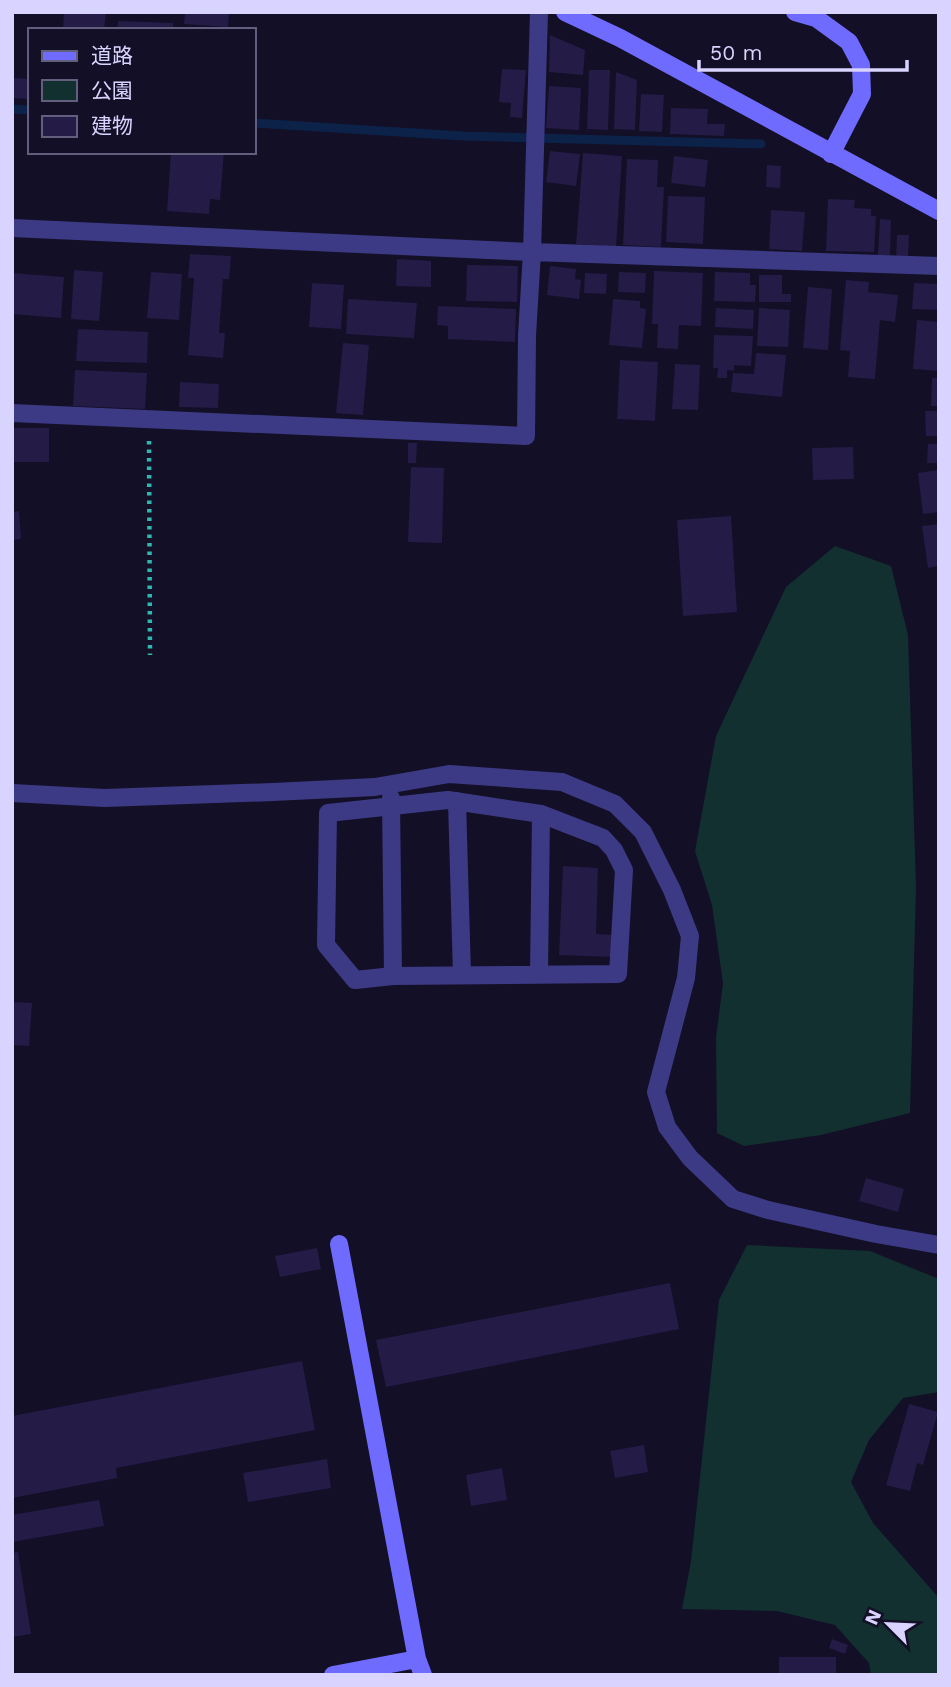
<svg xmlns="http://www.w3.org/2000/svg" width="951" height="1687" font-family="'Work Sans','Noto Sans JP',sans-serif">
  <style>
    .green { fill: #12302f }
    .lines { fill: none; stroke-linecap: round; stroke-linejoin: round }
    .stream { stroke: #0c2248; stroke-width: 9 }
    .building { fill: #241b47 }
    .path { stroke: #2fb8b0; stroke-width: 4.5; stroke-dasharray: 3.5 5; stroke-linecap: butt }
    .street { stroke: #3d3a85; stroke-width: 18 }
    .secondary { stroke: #6f6bff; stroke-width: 18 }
  </style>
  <rect width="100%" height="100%" fill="#130f26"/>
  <path class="green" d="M835,546L891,566L908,635L916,887L910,1113L821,1135L744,1146L717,1133L716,1037L723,983L712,905L695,851L716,736L786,587Z
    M747,1245L870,1251L939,1279V1392L903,1398L869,1440L851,1482L873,1523L939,1598V1675H871L869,1663L835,1625L777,1611L682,1609L691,1561L719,1300Z"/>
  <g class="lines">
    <path class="stream" d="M12,109L30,110
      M254,123L463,136L761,144"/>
  </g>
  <path class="building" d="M64,12H106L104,30H63Z
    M185,12H229L228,27L184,24Z
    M118,21L173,23V30H117Z
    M550,35L585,50L583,75L549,72Z
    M502,69L526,70L522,118L510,117L511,103L499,102Z
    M589,70H610L608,130L587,129Z
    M616,72L637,80L635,130L614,129Z
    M14,78L30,79V99L12,98Z
    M549,86L581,88L579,130L546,128Z
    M641,94L664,95L662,132L639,131Z
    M671,108L708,109L707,124H725L724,136L670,134Z
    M550,151L580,154L576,186L546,182Z
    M171,152H224L220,200L210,199L209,214L167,211Z
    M583,153L622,156L616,247L576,244Z
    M674,156L708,160L705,187L671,183Z
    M627,159L658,160L657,187H664L661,247L623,245Z
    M767,165L781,166L780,188L766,187Z
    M668,196L705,197L703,244L666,242Z
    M828,199L855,200L854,208L871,209V216H876L874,252L826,251Z
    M771,210L805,212L802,251L769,249Z
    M880,219L891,220L890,255H878Z
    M897,235H909L908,259L896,258Z
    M190,254L231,256L229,279H223L219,333H225L223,358L188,355L194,278H188Z
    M397,259L431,261V287L396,286Z
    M467,265L518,266L517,302L466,301Z
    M550,266L576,269L575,279L581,280L579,299L547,295Z
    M74,270L103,272L99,321L71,319Z
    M654,271L703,273L701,326L679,325L678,349L657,348L658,324H652Z
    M151,272L182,274L179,320L147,318Z
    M619,272L646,273L645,293L618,292Z
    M715,272L750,273V285H756L755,302L714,301Z
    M12,273L64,277L61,318L12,314Z
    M585,273L607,274L606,294L584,293Z
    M759,275H782V294H791V302H759Z
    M846,280L869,282L868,292L898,295L895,322L880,320L875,379L848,377L850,351L840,350Z
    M312,283L344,285L341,329L309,327Z
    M914,283L939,284V310L912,309Z
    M808,287L832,289L828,350L803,348Z
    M348,299L417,303L414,338L346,334Z
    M613,299L640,301V308L646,309L642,348L609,345Z
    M438,306L516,309L515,342L448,339V326L437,325Z
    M716,308L754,310L753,329L715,327Z
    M759,308L790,310L788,347L757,346Z
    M917,320L939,322V371L913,369Z
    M78,329L148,332L147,363L76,361Z
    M714,335L753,336L751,366L734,365V371L727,370V378H717L718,368H713Z
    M343,343L369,345L363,415L336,413Z
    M756,353L786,355L782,397L731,392L733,373L754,374Z
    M620,360L658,362L655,421L617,419Z
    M675,364L700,365L698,410L672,409Z
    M75,370L147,373L145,409L73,406Z
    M932,378H939V406H931Z
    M180,382L219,384L218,408L179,407Z
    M925,411H939V436H926Z
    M12,428H49V462H12Z
    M408,443H417L416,463H408Z
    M928,444H939V463H927Z
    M853,447L854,479L813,480L812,448Z
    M411,467L444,468L442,543L408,542Z
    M939,470V512L923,514L918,473Z
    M19,511L21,539L12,540V512Z
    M731,516L737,612L683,616L677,520Z
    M939,524V566L928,568L922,526Z
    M563,866L598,868L596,934L614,935L613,957L559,955Z
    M12,1002L32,1003L29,1046L12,1045Z
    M866,1178L904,1189L898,1212L859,1201Z
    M317,1248L321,1269L280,1277L275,1256Z
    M670,1283L679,1329L386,1387L376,1340Z
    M302,1361L315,1430L116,1468L117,1478L12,1498V1416Z
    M909,1404L938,1412L923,1465L917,1463L910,1491L886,1485Z
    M644,1445L648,1472L615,1478L610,1451Z
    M327,1459L331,1488L248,1502L243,1473Z
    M502,1468L507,1500L471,1506L466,1475Z
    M99,1500L104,1526L12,1542V1515Z
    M18,1552L31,1634L12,1637V1553Z
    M832,1639L848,1645L845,1654L829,1648Z
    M779,1657H836V1675H779Z"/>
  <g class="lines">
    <path class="path" d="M149,441L150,655"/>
    <path class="street" d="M12,228L532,252L939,266
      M12,413L526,436L527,336L532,252L539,12
      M12,793L105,798L273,792L375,787L449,774L562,782L615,804L643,832L672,890L690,936L686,978L656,1092L667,1127L690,1158L733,1199L768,1210L876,1234L939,1245
      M391,798L393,976
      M448,800L541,814L603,838L614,850L624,870L618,974L393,976L355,980L326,945L328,813Z
      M457,801L462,975
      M539,974L541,814"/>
    <path class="secondary" d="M565,12L620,38L939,211
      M795,12L816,18L849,42L861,65L862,94L831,154
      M339,1244L417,1659L423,1675
      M333,1675L417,1659"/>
  </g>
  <rect width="951" height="1687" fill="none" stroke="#d9d4ff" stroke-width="28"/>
  <rect x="28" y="28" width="228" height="126" fill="#130f26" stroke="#625e7d" stroke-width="2"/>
  <rect x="42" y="51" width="35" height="10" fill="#6f6bff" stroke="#625e7d" stroke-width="2"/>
  <text x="91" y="63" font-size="21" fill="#d9d4ff">道路</text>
  <rect x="42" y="80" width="35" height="21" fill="#12302f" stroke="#625e7d" stroke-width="2"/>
  <text x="91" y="98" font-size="21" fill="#d9d4ff">公園</text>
  <rect x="42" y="116" width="35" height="21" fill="#241b47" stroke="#625e7d" stroke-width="2"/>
  <text x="91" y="133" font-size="21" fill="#d9d4ff">建物</text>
  <g transform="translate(888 1624) rotate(294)" stroke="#130f26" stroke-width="5" paint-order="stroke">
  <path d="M0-5L12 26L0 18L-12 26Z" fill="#d9d4ff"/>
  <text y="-10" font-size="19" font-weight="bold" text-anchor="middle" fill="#d9d4ff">N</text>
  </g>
  <path d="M699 60v10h208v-10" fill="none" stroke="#d9d4ff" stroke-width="3.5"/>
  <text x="710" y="60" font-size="21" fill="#d9d4ff" stroke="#130f26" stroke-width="5" paint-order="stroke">50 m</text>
</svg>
